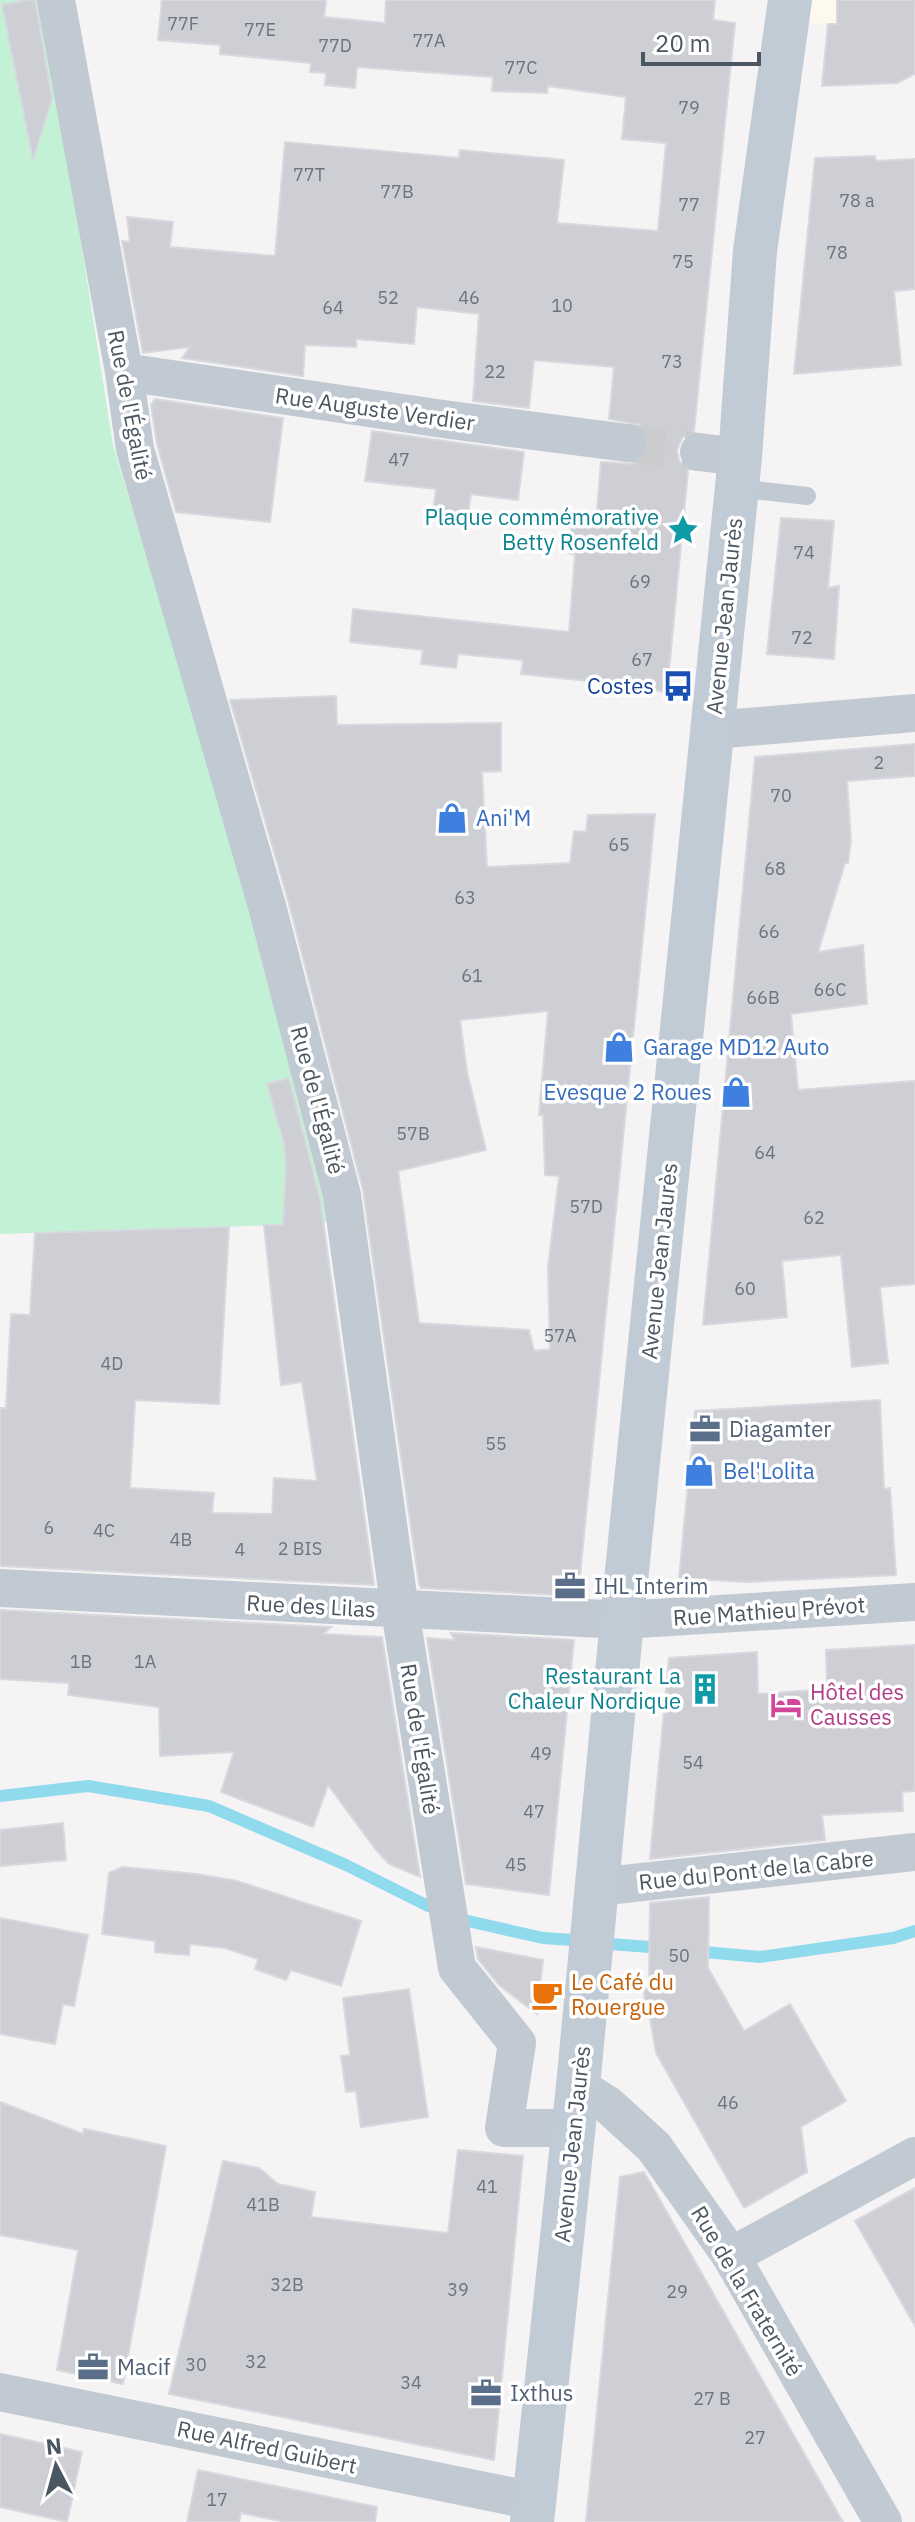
<svg xmlns="http://www.w3.org/2000/svg" width="915" height="2522" font-family="'IBM Plex Sans',sans-serif">
  <style>
    .commercial { fill: #fdf9ef }
    .green { fill: #c3f1d5 }
    .lines { fill: none; stroke-linecap: round; stroke-linejoin: round }
    .stream { stroke: #90daee; stroke-width: 12 }
    .building { fill: #cdcfd5; stroke: #d7d9de; stroke-width: 2; fill-rule: evenodd }
    .minor-tunnel { stroke: #caccce; stroke-width: 38; stroke-dasharray: 38 19; stroke-linecap: butt }
    .service { stroke: #c1cad2; stroke-width: 18 }
    .minor { stroke: #c1cad2; stroke-width: 38 }
    .secondary { stroke: #c1cbd6; stroke-width: 44 }
    .labels { text-anchor: middle; stroke-width: 7; stroke-linejoin: round; paint-order: stroke }
    .number-label { font-size: 18px; fill: #6b747e }
    .street-label { font-size: 22px; fill: #4a5661; stroke: #fff }
    .culture-label { font-size: 22px; fill: #0d838f; stroke: #fff; text-anchor: end }
    .transit-label { font-size: 22px; fill: #164399; stroke: #fff; text-anchor: end }
    .shop-label { font-size: 22px; fill: #366cbe; stroke: #fff; text-anchor: start }
    .service-label { font-size: 22px; fill: #4e5e75; stroke: #fff; text-anchor: start }
    .hotel-label { font-size: 22px; fill: #b23c85; stroke: #fff; text-anchor: start }
    .food-label { font-size: 22px; fill: #c56008; stroke: #fff; text-anchor: start }
  </style>
  <rect width="100%" height="100%" fill="#f5f3f3"/>
  <path class="commercial" d="M809,0H915V20L810,24Z"/>
  <path class="green" d="M0,0H40L62,123L113,445L223,809L337,1221L276,1225L0,1234Z"/>
  <g class="lines">
    <path class="stream" d="M0,1796L88,1786L209,1806L346,1865L428,1906
      M468,1921L543,1938L573,1940
      M610,1944L663,1948
      M693,1951L760,1957L893,1938L915,1931"/>
  </g>
  <path class="building" d="M28,0H35L52,98L33,160L2,5Z
    M162,0H326L324,17L385,23L386,0H715L713,20L735,23L694,431L682,438L677,450L679,461L688,471L667,692L638,688V686L521,674L523,660L458,654L456,668L421,664L423,650L350,642L353,609L569,632L575,555L569,553L572,518L596,522L601,462L635,464L644,457L649,447L648,435L640,425L609,419L614,367L534,360L529,408L473,401L479,314L417,307L414,344L356,339V347L305,345L303,376L182,358L190,347L143,353L122,241L130,242L127,217L173,222L170,247L275,256L285,142L459,158L460,150L564,160L557,223L658,231L666,143L622,139L626,97L548,86L547,93L492,91L493,77L357,67L355,88L325,85L326,73L310,72L311,63L220,54V45L158,40Z
    M837,0H915V74L897,83L822,86L828,24H837Z
    M875,156L876,161L915,159V289L894,291L901,365L794,374L815,158Z
    M155,399L283,418L270,522L176,512L157,444L151,405Z
    M372,431L524,452L518,500L471,494L468,515L433,511L436,489L365,481Z
    M781,518L834,521L828,588L839,586L834,659L767,654Z
    M336,696L337,725L501,723V771L482,772L487,867L570,863L574,831L586,832L588,815L655,814L578,1596L421,1588L419,1584L363,1190L288,900L230,700ZM548,1011L539,1115H543L545,1175L559,1176L548,1268L550,1349L534,1351L529,1330L419,1323L398,1171L486,1150L467,1072L460,1020Z
    M915,744V776L847,781L851,840L848,863H845L818,952L863,945L867,1004L791,1014L798,1090L915,1081V1284L880,1287L888,1363L852,1367L841,1255L782,1261L787,1317L703,1325L755,757Z
    M289,1078L320,1199L374,1585L0,1566V1408H6L11,1314L30,1315L35,1233L229,1227L219,1404L135,1400L130,1488L214,1493L212,1513L272,1514L274,1478L317,1481L302,1382L281,1385L264,1225H283L286,1163L284,1144L267,1084Z
    M880,1400L884,1489L890,1488L896,1575L746,1582L679,1578L695,1411Z
    M0,1610L331,1627L323,1634L382,1637L420,1877L389,1864L377,1851L328,1785L313,1827L221,1792L234,1752L160,1756L159,1707L68,1695L69,1683L0,1679Z
    M451,1633L574,1640L549,1895L466,1884L427,1638L455,1640Z
    M915,1645V1791L902,1792L903,1811L822,1815L825,1840L650,1859L669,1658L757,1652L758,1694L827,1689L826,1650Z
    M63,1823L66,1860L0,1866V1830Z
    M122,1867L197,1874L237,1881L361,1921L341,1986L291,1970L286,1980L255,1969L258,1959L225,1948L190,1944L189,1955L173,1954L155,1952V1941L102,1934L109,1873Z
    M709,1897L708,1968L744,2031L790,2004L846,2101L801,2127L807,2172L744,2208L656,2053L650,2018L645,2017L644,1988H649L650,1903Z
    M0,1918L88,1935L74,2006L63,2004L55,2044L0,2034Z
    M476,1947L543,1960L537,2014L499,1985L478,1959Z
    M409,1989L428,2117L361,2127L356,2091L346,2092L341,2056L350,2055L343,1998Z
    M0,2102L83,2134L84,2129L166,2146L123,2384L57,2370L78,2250L0,2235Z
    M458,2150L523,2156L494,2460L169,2394L223,2161L259,2168L278,2184L315,2192L311,2217L448,2233Z
    M644,2172L805,2455L843,2522H586L620,2177Z
    M915,2188V2326L855,2221Z
    M0,2434L82,2452L67,2522L0,2507Z
    M198,2470L377,2507L375,2522H285L241,2513L239,2522H187Z"/>
  <g class="lines">
    <path class="minor-tunnel" d="M627,443L699,452"/>
    <path class="service" d="M736,488L807,496"/>
    <path class="minor" d="M56,0L124,372L135,449L267,906L342,1195L400,1610L457,1968L517,2043L504,2128H574
      M124,372L443,419L627,443
      M699,452L740,457
      M712,730L915,713
      M0,1588L622,1620L915,1602
      M597,1887L915,1852
      M578,2086L608,2105L654,2147L731,2256L883,2522
      M731,2256L915,2156
      M0,2392L534,2501"/>
    <path class="secondary" d="M532,2522L578,2086L622,1620L740,457L755,251L790,0"/>
  </g>
  <defs>
    <symbol id="sight-bare" viewBox="-9 -9 18 18"><path d="M0-6L1.8-2.2L6-1.7L2.9 1.2L3.7 5.4L0 3.3L-3.7 5.4L-2.9 1.2L-6-1.7L-1.8-2.2Z" fill="#0f9aa8" stroke="#fff" stroke-width="2.5" paint-order="stroke"/></symbol>
    <symbol id="bus-bare" viewBox="-9 -9 18 18"><path d="M-5-6H5V4H4V6H2V4H-2V6H-4V4H-5ZM-3.5-4V0h7V-4ZM-3.5 1.2v1.5H-2V1.2ZM2 1.2v1.5H3.5V1.2Z" fill="#1a4fb4" stroke="#fff" stroke-width="2.5" paint-order="stroke"/></symbol>
    <symbol id="shop-bare" viewBox="-9 -9 18 18"><path d="M-5-2.5h2.3a2.7 3.5 0 0 1 5.4 0H5L5.5 6h-11ZM-1.5-2.5h3a1.5 2.3 0 0 0-3 0Z" fill="#3f7fe0" stroke="#fff" stroke-width="2.5" paint-order="stroke"/></symbol>
    <symbol id="office-bare" viewBox="-9 -9 18 18"><path d="M-6-3h4V-5.5h4V-3h4V5H-6ZM-1-4.5V-3h2v-1.5ZM-6 0V1H6V0Z" fill="#5c6f8a" stroke="#fff" stroke-width="2.5" paint-order="stroke"/></symbol>
    <symbol id="building-bare" viewBox="-9 -9 18 18"><path d="M-4-6H4V6H1V3H-1V6H-4ZM-2.5-4.3h1.7v1.8h-1.7ZM.8-4.3h1.7v1.8H.8ZM-2.5-1h1.7V.8h-1.7ZM.8-1h1.7V.8H.8Z" fill="#0f9aa8" stroke="#fff" stroke-width="2.5" paint-order="stroke"/></symbol>
    <symbol id="hotel-bare" viewBox="-9 -9 18 18"><path d="M-6-4.5h1.5V1H6V5H4.5V3h-9V5H-6ZM-4 0a1.8 1.8 0 1 1 3.6 0ZM.5 0V-2.5h3Q6-2.5 6 0Z" fill="#d1479c" stroke="#fff" stroke-width="2.5" paint-order="stroke"/></symbol>
    <symbol id="cafe-bare" viewBox="-9 -9 18 18"><path d="M-5.5-4.5H6V0H3Q3 3.5 0 3.5H-2.5Q-5.5 3.5-5.5 0ZM3-3.2v2h1.7v-2ZM-6 4.5H4V6H-6Z" fill="#e8710a" stroke="#fff" stroke-width="2.5" paint-order="stroke"/></symbol>
  </defs>
  <g fill-rule="evenodd">
    <use href="#sight-bare" x="661" y="508" width="44" height="44"/>
    <use href="#bus-bare" x="656" y="664" width="44" height="44"/>
    <use href="#shop-bare" x="430" y="796" width="44" height="44"/>
    <use href="#shop-bare" x="597" y="1025" width="44" height="44"/>
    <use href="#shop-bare" x="714" y="1070" width="44" height="44"/>
    <use href="#office-bare" x="683" y="1407" width="44" height="44"/>
    <use href="#shop-bare" x="677" y="1449" width="44" height="44"/>
    <use href="#office-bare" x="548" y="1564" width="44" height="44"/>
    <use href="#building-bare" x="683" y="1667" width="44" height="44"/>
    <use href="#hotel-bare" x="764" y="1683" width="44" height="44"/>
    <use href="#cafe-bare" x="525" y="1973" width="44" height="44"/>
    <use href="#office-bare" x="71" y="2345" width="44" height="44"/>
    <use href="#office-bare" x="464" y="2371" width="44" height="44"/>
  </g>
  <g class="labels">
    <g class="number-label">
      <text x="183" y="30">77F</text>
      <text x="260" y="36">77E</text>
      <text x="429" y="47">77A</text>
      <text x="335" y="52">77D</text>
      <text x="521" y="74">77C</text>
      <text x="689" y="114">79</text>
      <text x="309" y="181">77T</text>
      <text x="397" y="198">77B</text>
      <text x="857" y="207">78 a</text>
      <text x="689" y="211">77</text>
      <text x="837" y="259">78</text>
      <text x="683" y="268">75</text>
      <text x="388" y="304">52</text>
      <text x="469" y="304">46</text>
      <text x="562" y="312">10</text>
      <text x="333" y="314">64</text>
      <text x="672" y="368">73</text>
      <text x="495" y="378">22</text>
      <text x="399" y="466">47</text>
      <text x="804" y="559">74</text>
      <text x="640" y="588">69</text>
      <text x="802" y="644">72</text>
      <text x="642" y="666">67</text>
      <text x="879" y="769">2</text>
      <text x="781" y="802">70</text>
      <text x="619" y="851">65</text>
      <text x="775" y="875">68</text>
      <text x="465" y="904">63</text>
      <text x="769" y="938">66</text>
      <text x="472" y="982">61</text>
      <text x="830" y="996">66C</text>
      <text x="763" y="1004">66B</text>
      <text x="413" y="1140">57B</text>
      <text x="765" y="1159">64</text>
      <text x="586" y="1213">57D</text>
      <text x="814" y="1224">62</text>
      <text x="745" y="1295">60</text>
      <text x="560" y="1342">57A</text>
      <text x="112" y="1370">4D</text>
      <text x="496" y="1450">55</text>
      <text x="49" y="1534">6</text>
      <text x="104" y="1537">4C</text>
      <text x="181" y="1546">4B</text>
      <text x="300" y="1555">2 BIS</text>
      <text x="240" y="1556">4</text>
      <text x="81" y="1668">1B</text>
      <text x="145" y="1668">1A</text>
      <text x="541" y="1760">49</text>
      <text x="693" y="1769">54</text>
      <text x="534" y="1818">47</text>
      <text x="516" y="1871">45</text>
      <text x="679" y="1962">50</text>
      <text x="728" y="2109">46</text>
      <text x="487" y="2193">41</text>
      <text x="263" y="2211">41B</text>
      <text x="287" y="2291">32B</text>
      <text x="458" y="2296">39</text>
      <text x="677" y="2298">29</text>
      <text x="256" y="2368">32</text>
      <text x="196" y="2371">30</text>
      <text x="411" y="2389">34</text>
      <text x="712" y="2405">27 B</text>
      <text x="755" y="2444">27</text>
      <text x="217" y="2506">17</text>
    </g>
    <g class="street-label">
      <text transform="translate(130 405) rotate(79)" y="8">Rue de l'Égalité</text>
      <text transform="translate(375 409) rotate(8)" y="8">Rue Auguste Verdier</text>
      <text transform="translate(724 616) rotate(-84)" y="8">Avenue Jean Jaurès</text>
      <text transform="translate(318 1100) rotate(75)" y="8">Rue de l'Égalité</text>
      <text transform="translate(659 1261) rotate(-84)" y="8">Avenue Jean Jaurès</text>
      <text transform="translate(311 1606) rotate(3)" y="8">Rue des Lilas</text>
      <text transform="translate(769 1611) rotate(-4)" y="8">Rue Mathieu Prévot</text>
      <text transform="translate(420 1739) rotate(81)" y="8">Rue de l'Égalité</text>
      <text transform="translate(756 1870) rotate(-6)" y="8">Rue du Pont de la Cabre</text>
      <text transform="translate(572 2144) rotate(-84)" y="8">Avenue Jean Jaurès</text>
      <text transform="translate(747 2291) rotate(59)" y="8">Rue de la Fraternité</text>
      <text transform="translate(267 2447) rotate(12)" y="8">Rue Alfred Guibert</text>
    </g>
    <g class="culture-label">
      <text x="659" y="525">Plaque commémorative<tspan x="659" dy="25">Betty Rosenfeld</tspan></text>
      <text x="681" y="1684">Restaurant La<tspan x="681" dy="25">Chaleur Nordique</tspan></text>
    </g>
    <g class="transit-label">
      <text x="654" y="694">Costes</text>
    </g>
    <g class="shop-label">
      <text x="476" y="826">Ani'M</text>
      <text x="643" y="1055">Garage MD12 Auto</text>
      <text x="712" y="1100" text-anchor="end">Evesque 2 Roues</text>
      <text x="723" y="1479">Bel'Lolita</text>
    </g>
    <g class="service-label">
      <text x="729" y="1437">Diagamter</text>
      <text x="594" y="1594">IHL Interim</text>
      <text x="117" y="2375">Macif</text>
      <text x="510" y="2401">Ixthus</text>
    </g>
    <g class="hotel-label">
      <text x="810" y="1700">Hôtel des<tspan x="810" dy="25">Causses</tspan></text>
    </g>
    <g class="food-label">
      <text x="571" y="1990">Le Café du<tspan x="571" dy="25">Rouergue</tspan></text>
    </g>
  </g>
  <g transform="translate(56 2466) rotate(354)" stroke="#ffffff" stroke-width="6" paint-order="stroke">
  <path d="M0-6L14 30L0 20L-14 30Z" fill="#4a5661"/>
  <text y="-12" font-size="22" font-weight="bold" text-anchor="middle" fill="#4a5661">N</text>
  </g>
  <path d="M643 52v12h116v-12" fill="none" stroke="#4a5661" stroke-width="4"/>
  <text x="655" y="52" font-size="24" fill="#4a5661" stroke="#ffffff" stroke-width="6" paint-order="stroke">20 m</text>
</svg>
